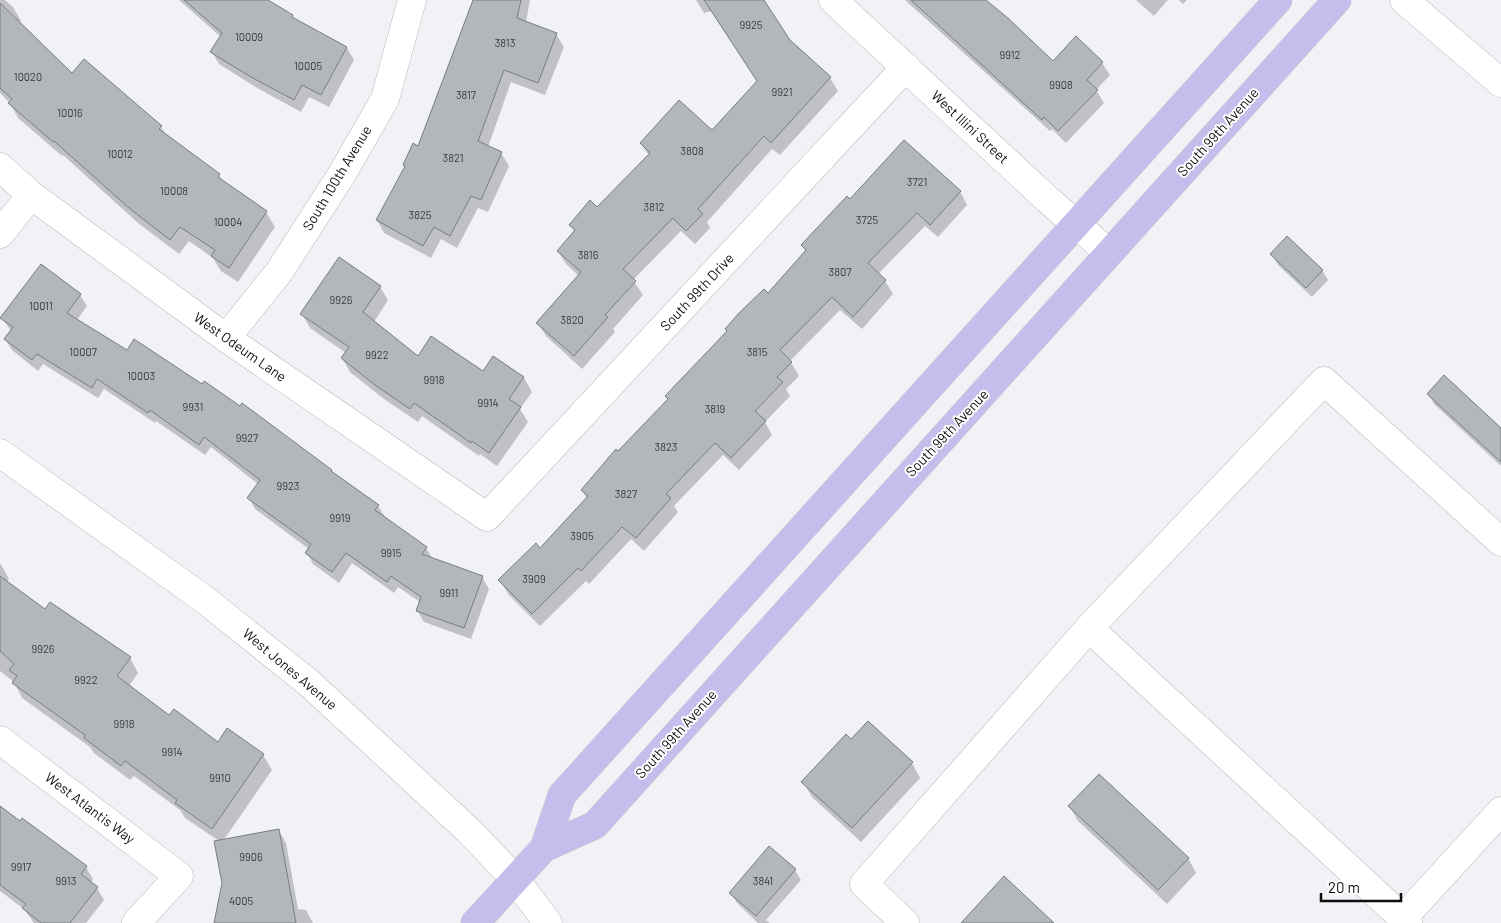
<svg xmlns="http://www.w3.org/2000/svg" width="1501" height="923" font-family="Barlow,sans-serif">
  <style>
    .shadow { fill: #0003 }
    .building { fill: #b4b7b9; stroke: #7a7d7f }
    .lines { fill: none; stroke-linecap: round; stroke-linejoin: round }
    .minor-casing { stroke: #b6b7ba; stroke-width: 29 }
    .major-casing { stroke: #cfcfcf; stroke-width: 29 }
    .minor { stroke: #fff; stroke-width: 28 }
    .major { stroke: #c5beec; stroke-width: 28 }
    .labels { text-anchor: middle; stroke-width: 4; stroke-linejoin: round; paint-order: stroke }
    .number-label { font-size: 11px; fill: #38393a }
    .street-label { font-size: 14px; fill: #0f0f10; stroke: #fff }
  </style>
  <rect width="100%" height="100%" fill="#f1f2f5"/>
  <path class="shadow" d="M0,0H5L13,7L21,21L19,23L72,75L161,127L166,135L219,175L224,183L266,212L275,227L238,282L221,271L213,258L189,241L179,254L138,223L63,155L62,156L18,118L10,103L0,93Z
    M179,0H260L292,16L294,19L347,48L354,60L329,107L309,97L301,112L259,89L219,64L212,52L221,37Z
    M473,0H530L526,22L556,34L564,47L545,95L511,82L488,147L501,153L509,166L488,212L478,208L457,248L441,239L431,258L384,233L377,220L419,148Z
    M696,0H763L789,40L830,78L838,91L780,155L772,149L707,222L710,228L695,244L681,231L633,280L643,295L613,329L615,332L582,369L546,336L538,323L579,276L566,264L558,251L575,232L570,225L597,208L649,156L641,143L712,131L758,81L712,11L704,13Z
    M905,0H985L1053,62L1076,38L1102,63L1110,75L1096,90L1104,103L1066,143L1052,129L1050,131Z
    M1136,0H1168L1154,16Z
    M1179,0H1187L1183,4Z
    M960,191L967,205L938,237L925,226L878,274L885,281L893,294L862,329L840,310L790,361L799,376L786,389L790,396L765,422L772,435L739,470L723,455L674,506L678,512L644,551L631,539L589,584L586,581L540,626L508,594L500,580L540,549L587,499L582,490L768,295L806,252L803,245L850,201Z
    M1272,255L1322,270L1328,280L1312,297L1278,265Z
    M41,266L80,295L87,306L77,320L127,352L331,471L378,506L385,517L426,548L433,559L482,577L489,589L471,639L424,622L417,610L420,602L398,587L394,593L352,563L339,583L313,564L307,553L309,549L255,509L249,498L258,484L211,447L205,455L156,421L155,423L104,389L98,398L43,364L38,371L12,350L5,339L11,331L2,318Z
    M380,287L388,300L374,322L419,357L483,373L494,358L524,378L532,392L520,409L528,422L497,466L480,454L479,456L422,416L418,422L384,399L350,372L342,358L346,353L310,328L302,314Z
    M1429,394L1501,430V466L1434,404Z
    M0,563L9,579L6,582L45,611L130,658L138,673L129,686L170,717L218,743L263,755L272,770L223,841L279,831L286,843L298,909L306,910L313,923H216L223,883L219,841L185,818L180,810L134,776L130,780L94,753L90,747L22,698L14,682L0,671Z
    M912,763L920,778L861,842L812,797L803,782Z
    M1070,807L1188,858L1196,873L1167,904L1078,821Z
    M0,808L86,867L93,879L90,883L97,888L104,900L86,923H34L24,909L0,891Z
    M795,870L801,880L766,920L770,923H758L737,903L731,893Z"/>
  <path class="building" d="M184,0H268L293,15L292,17L347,47L321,95L302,85L294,100L251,77L210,52L222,33Z
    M473,0H521L517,18L557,33L538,83L504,70L478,141L502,152L481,200L471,196L450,236L434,227L423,246L376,220L405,166L403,165L413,143L418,146Z
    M704,0H764L790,40L831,77L771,143L764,136L698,209L703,214L686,231L673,218L623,269L636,281L605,315L608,317L574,356L536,323L581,272L557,251L575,230L569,225L590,200L597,207L650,153L640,143L679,100L712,130L757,81Z
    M911,0H986L1009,19L1053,61L1076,36L1103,62L1087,80L1098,90L1058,131L1044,117L1042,120Z
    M0,3L72,73L84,59L162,126L159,129L220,174L218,177L267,211L229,268L211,256L215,250L180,227L170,240L129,208L54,141L53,142L8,103L12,99L0,88Z
    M904,140L961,191L930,225L917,213L868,263L886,280L853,317L832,297L780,350L792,362L777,377L783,382L755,411L766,421L731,458L715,443L666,494L671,498L636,538L622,527L581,571L578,568L532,614L498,580L536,543L540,548L588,496L581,490L616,449L618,451L668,399L665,396L727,331L725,329L739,313L764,289L768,293L806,250L801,245L847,196L850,199Z
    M1287,236L1323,270L1306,288L1270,254Z
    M339,257L381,286L363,312L418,356L431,336L483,371L493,356L524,377L509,399L521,407L489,453L472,441L471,443L414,403L410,409L375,385L341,358L349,347L300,314Z
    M41,264L81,294L67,313L127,350L134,339L202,384L204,381L240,406L242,403L332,470L331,471L379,505L375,510L427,547L422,554L483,576L464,628L416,611L421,597L391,576L387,582L346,553L332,572L305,553L311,544L247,498L260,480L204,437L199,445L150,410L148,413L97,379L92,388L37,354L32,360L4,339L13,327L0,318Z
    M1444,375L1501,428V462L1427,394Z
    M0,576L45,609L50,602L131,657L117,676L169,715L174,709L218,742L227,728L264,754L212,829L175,803L177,800L125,761L121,766L84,738L85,735L12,683L17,676L9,670L14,664L0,651Z
    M868,721L913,762L852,828L801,782L846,734L851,739Z
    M1099,774L1189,858L1158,890L1068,806Z
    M0,806L20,821L22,818L87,866L81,874L98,887L70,923H41L22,908L26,904L0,885Z
    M279,829L296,923H214L222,883L214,841Z
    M769,846L796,869L756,916L729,893Z
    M1004,876L1054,923H961Z"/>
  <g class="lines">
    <defs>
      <path id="minor" d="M833,0L1047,199L1109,253
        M1404,0L1501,83
        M0,167L31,195L226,338L487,517L906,67
        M0,234L31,195
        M226,338L279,272L342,174L385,99L412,0
        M0,453L205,600L309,683L468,830L515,879L548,923
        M1089,628L1408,923
        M0,740L179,876L136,923
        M1403,918L1501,811
        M905,923L864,884L1089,628L1324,381L1501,542"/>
      <path id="major" d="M544,848L562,795L1278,0
        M475,923L544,848L595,825L1337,0"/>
    </defs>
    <use href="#minor" class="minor-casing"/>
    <use href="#major" class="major-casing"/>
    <use href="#minor" class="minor"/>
    <use href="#major" class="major"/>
  </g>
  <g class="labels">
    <g class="number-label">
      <text x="751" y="29">9925</text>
      <text x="249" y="41">10009</text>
      <text x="505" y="47">3813</text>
      <text x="1010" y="59">9912</text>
      <text x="308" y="70">10005</text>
      <text x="28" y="81">10020</text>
      <text x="1061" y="89">9908</text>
      <text x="782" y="96">9921</text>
      <text x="466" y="99">3817</text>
      <text x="70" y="117">10016</text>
      <text x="692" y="155">3808</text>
      <text x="120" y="158">10012</text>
      <text x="453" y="162">3821</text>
      <text x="917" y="186">3721</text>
      <text x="174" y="195">10008</text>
      <text x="654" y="211">3812</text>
      <text x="420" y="219">3825</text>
      <text x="867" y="224">3725</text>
      <text x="228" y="226">10004</text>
      <text x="588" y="259">3816</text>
      <text x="840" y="276">3807</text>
      <text x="341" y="304">9926</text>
      <text x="41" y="310">10011</text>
      <text x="572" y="324">3820</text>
      <text x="83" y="356">10007</text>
      <text x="757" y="356">3815</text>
      <text x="377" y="359">9922</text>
      <text x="141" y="380">10003</text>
      <text x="434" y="384">9918</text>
      <text x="488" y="407">9914</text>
      <text x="193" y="411">9931</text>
      <text x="715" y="413">3819</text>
      <text x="247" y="442">9927</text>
      <text x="666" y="451">3823</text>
      <text x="288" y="490">9923</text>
      <text x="626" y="498">3827</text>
      <text x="340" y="522">9919</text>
      <text x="582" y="540">3905</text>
      <text x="391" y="557">9915</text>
      <text x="534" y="583">3909</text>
      <text x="449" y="597">9911</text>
      <text x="43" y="653">9926</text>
      <text x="86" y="684">9922</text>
      <text x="124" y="728">9918</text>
      <text x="172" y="756">9914</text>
      <text x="220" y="782">9910</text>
      <text x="251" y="861">9906</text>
      <text x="21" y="871">9917</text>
      <text x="66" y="885">9913</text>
      <text x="763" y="885">3841</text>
      <text x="241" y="905">4005</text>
    </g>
    <g class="street-label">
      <text transform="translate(970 127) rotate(43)" y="5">West Illini Street</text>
      <text transform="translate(1218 132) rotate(-48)" y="5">South 99th Avenue</text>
      <text transform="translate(337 178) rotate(-59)" y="5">South 100th Avenue</text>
      <text transform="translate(697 292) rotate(-47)" y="5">South 99th Drive</text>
      <text transform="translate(240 347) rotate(35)" y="5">West Odeum Lane</text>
      <text transform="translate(947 433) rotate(-47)" y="5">South 99th Avenue</text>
      <text transform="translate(290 669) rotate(40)" y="5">West Jones Avenue</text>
      <text transform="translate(676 734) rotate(-48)" y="5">South 99th Avenue</text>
      <text transform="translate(90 808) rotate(37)" y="5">West Atlantis Way</text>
    </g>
  </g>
  <path d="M1321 893v8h80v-8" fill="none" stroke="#0f0f10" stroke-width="2.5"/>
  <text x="1328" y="893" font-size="15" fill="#0f0f10" stroke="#ffffff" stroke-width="4" paint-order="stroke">20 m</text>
</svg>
